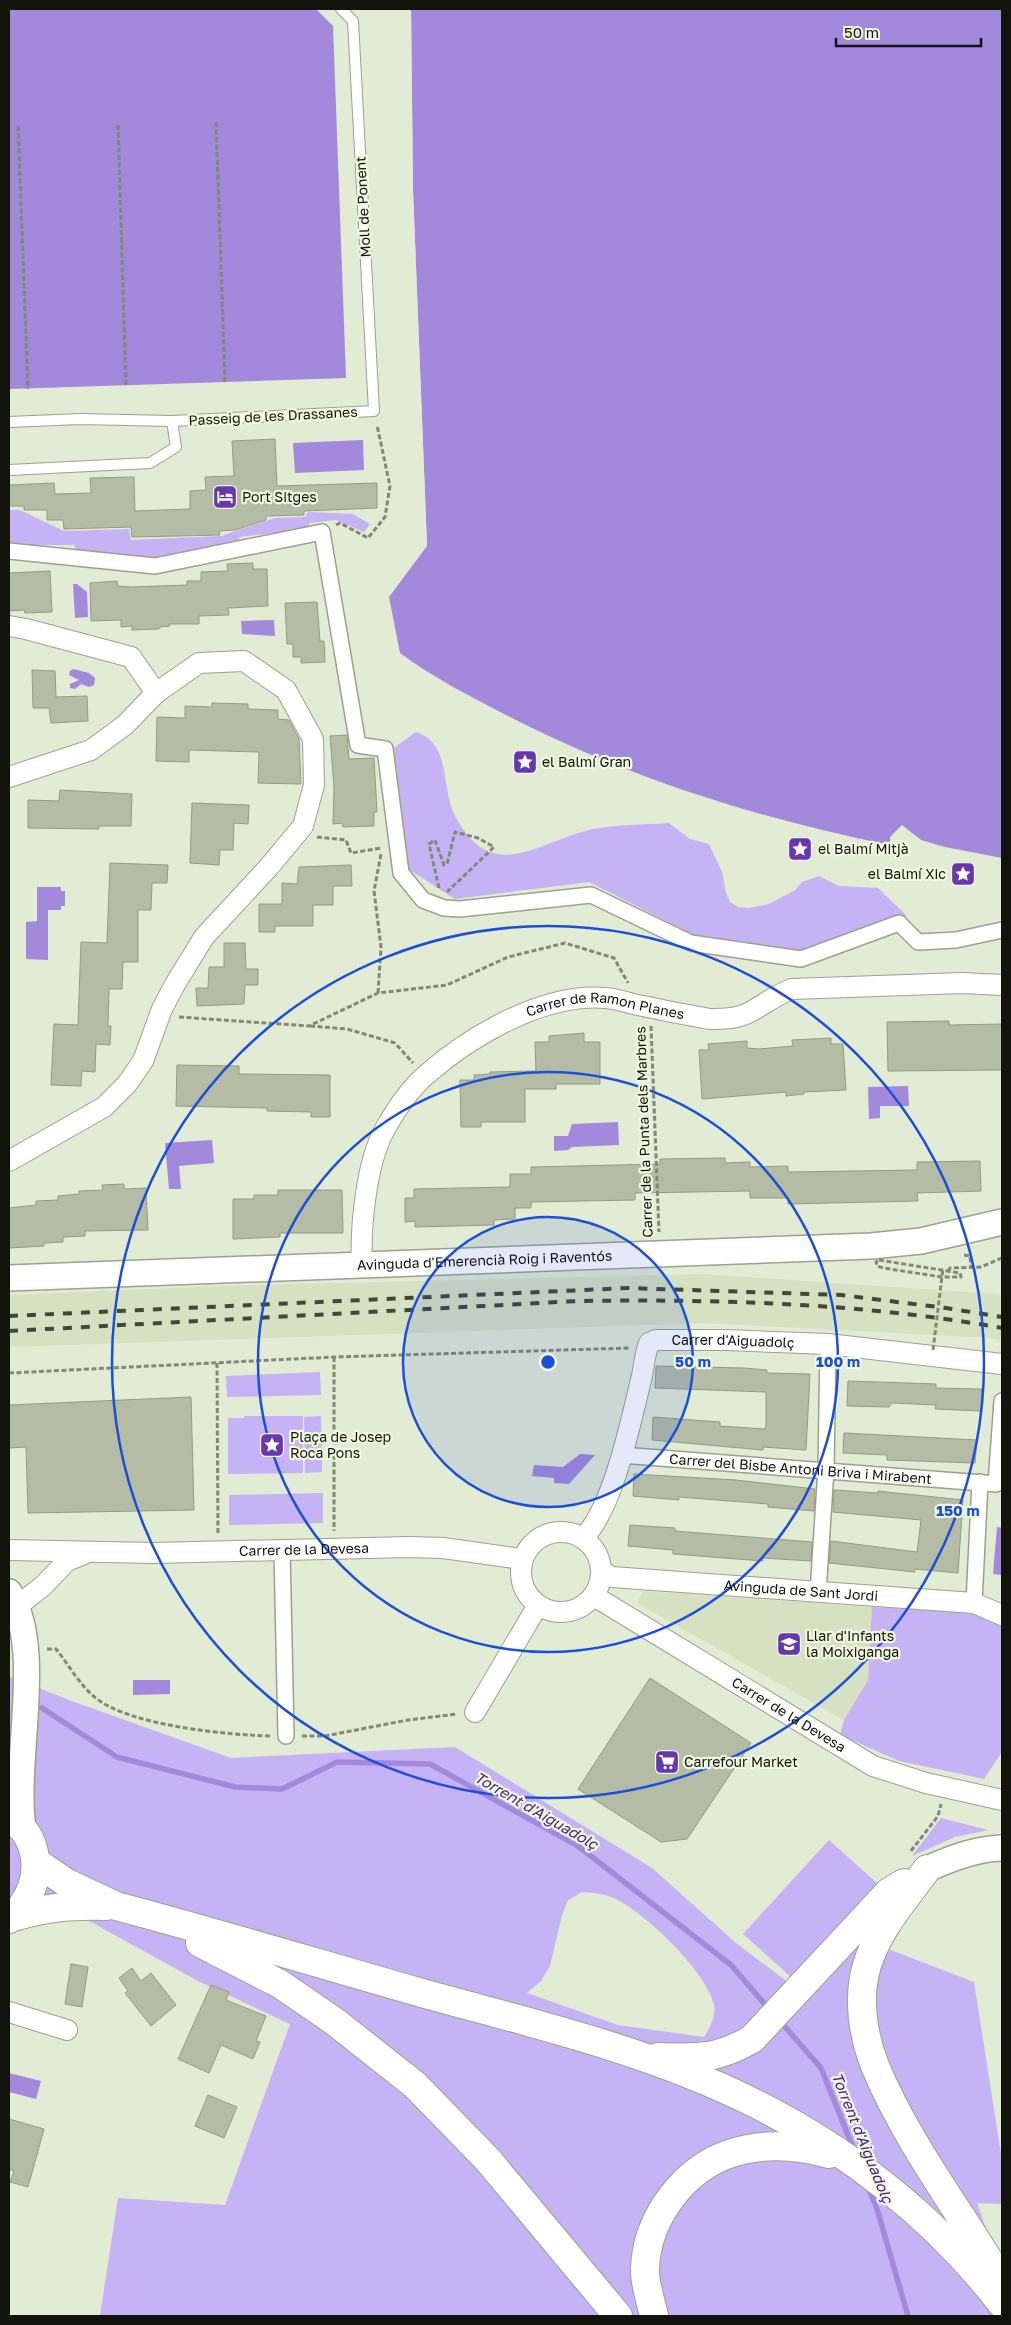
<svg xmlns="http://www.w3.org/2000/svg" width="1011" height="2325" font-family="'Golos Text',sans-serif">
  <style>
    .built { fill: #d6e1c2 }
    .green { fill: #c6b3f6; fill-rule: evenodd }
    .water { fill: #a289db }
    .pier { fill: #e2ebd3 }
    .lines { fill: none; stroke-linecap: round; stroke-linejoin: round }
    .stream { stroke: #a289db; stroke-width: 5.5 }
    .building { fill: #b4bca5; stroke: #949b85 }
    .service-casing { stroke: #9ba28c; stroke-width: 12 }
    .pedestrian-casing { stroke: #9ba28c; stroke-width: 18 }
    .minor-casing { stroke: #9ba28c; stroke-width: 22 }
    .tertiary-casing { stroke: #9ba28c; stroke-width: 28 }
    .secondary-casing { stroke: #9ba28c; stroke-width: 30 }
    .path { stroke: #828878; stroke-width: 3; stroke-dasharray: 5 2.5; stroke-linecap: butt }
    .service { stroke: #fff; stroke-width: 10 }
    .pedestrian { stroke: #fff; stroke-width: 15 }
    .minor { stroke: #fff; stroke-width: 20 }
    .tertiary { stroke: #fff; stroke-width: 25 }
    .secondary { stroke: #fff; stroke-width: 28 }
    .rail { stroke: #43463b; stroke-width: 4; stroke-dasharray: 9 9; stroke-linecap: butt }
    .path-bridge { stroke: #828878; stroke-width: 3; stroke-dasharray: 5 2.5; stroke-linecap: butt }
    .ring { fill: none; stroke: #1d4ed8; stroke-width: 2.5 }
    .labels { text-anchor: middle; stroke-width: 4.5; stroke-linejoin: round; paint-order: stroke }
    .street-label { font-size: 14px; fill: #12140c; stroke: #f0f8e0 }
    .poi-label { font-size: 14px; fill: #12140c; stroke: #f0f8e0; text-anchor: start }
    .water-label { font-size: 15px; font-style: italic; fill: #4a2282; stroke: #f0f8e0 }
    .centre { fill: #1d4ed8; stroke: #f0f8e0; stroke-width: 2.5 }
    .ring-label { font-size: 15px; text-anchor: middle; font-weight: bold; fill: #1d4ed8; stroke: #f0f8e0; stroke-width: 4.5; stroke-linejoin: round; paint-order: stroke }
  </style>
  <rect width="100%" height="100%" fill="#e2ebd3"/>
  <path class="built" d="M703,1274L996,1294L1002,1296V1341L991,1338L702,1323L9,1347V1295L219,1286Z
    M643,1591L872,1607L868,1680L844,1720L637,1603Z"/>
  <path class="green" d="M9,510H20L64,531L129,529L131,540L221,536L275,518L305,517L308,512L353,514L370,524L364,532L336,520L309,523V529L239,537V543L156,559L79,555L74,545H9Z
    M416,732C452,744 440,786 455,816C493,887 538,841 593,829C618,824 644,825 669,823L690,839L709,844L722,872L726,893L730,902L738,907L750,908L769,904L795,890L802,882L819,876L839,886L878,888L907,916L799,953L694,935L589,882L455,899L408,869L394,748Z
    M320,1372L321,1395L227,1397L226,1376Z
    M245,1416H303V1473L228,1474V1418H244Z
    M321,1416L322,1472L305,1473L304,1417Z
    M323,1493V1523L229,1525V1495Z
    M872,1607L975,1612L1002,1624V1752L984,1779L899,1761L840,1735L844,1720L868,1680Z
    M9,1676L69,1700L231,1758L455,1747L652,1868L736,1943L789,1983L862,1939L974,1982L1002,2160V2204L977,2203L988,2234L1002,2254V2316H100L118,2198L225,2205L290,2024L198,1981L80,1916L16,1930L9,1935ZM582,1892C594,1893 605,1894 616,1899C646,1914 707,1972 714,2005C716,2017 710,2028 704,2037L618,2025L527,1993L541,1981L550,1966L562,1915L568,1900Z
    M941,1818L988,1830L955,1837L912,1856Z
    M829,1840L877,1883L791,1977L743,1934Z"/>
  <path class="water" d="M9,9H316L333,26L346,378L9,389Z
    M411,9H1002V858L945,847L921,840L902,825L890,837V845C756,818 626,777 504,714C468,695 432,677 400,653L389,597L427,546L413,190Z
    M363,440L364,470L295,473L293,443Z
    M73,584H77L87,592L88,617L75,618Z
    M274,620L275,636L242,634L241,621Z
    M73,669L89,673L95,678L94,685L89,687L81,684L75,689L70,688V684L79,680L69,675L70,671Z
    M37,887H61V891H65V906H61V910H48V960L26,959V922L37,921Z
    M908,1086L909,1106H880V1118L869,1119L868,1087Z
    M618,1122L619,1145L572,1147L568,1150L554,1151V1136H568L572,1124Z
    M212,1140L214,1163L179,1166L181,1189H169L165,1143Z
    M580,1454L595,1455L569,1484L554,1483V1478L532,1476L534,1465L563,1467Z
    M997,1527L1002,1528V1575L993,1574Z
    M133,1680H170V1694L133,1695Z
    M9,2073L41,2081L36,2099L9,2092Z"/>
  <path class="pier" d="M408,9H411L413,190L427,546L424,547L410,190Z"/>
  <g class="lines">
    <path class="stream" d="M42,1708L117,1757L235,1787L282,1789L337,1762L430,1764L578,1846L731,1965L769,2009
      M780,2021L821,2068L854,2150
      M868,2187L877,2209L908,2316"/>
  </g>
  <path class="building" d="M275,439L277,486L377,483V508L304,511V515L266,516V520L235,530L219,531L220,535L132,537L131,527L64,529L63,520H47V510H24V506H9V485L54,483L55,494L91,493L90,478L134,477L135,511L190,509V491L206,490L205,477L234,476L232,441Z
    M253,563V569H267L268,606L228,608L229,615L199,616V624H169L170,626L160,627L159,629L132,630V626L121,627V620L91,621L90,583L117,581L118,586L131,587L187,585V581H201V572L228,571L227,564Z
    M50,571L52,612L25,613L24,610L9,611V573Z
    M317,602L320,641H324L325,662L301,663V657H293V644H287L285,603Z
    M32,670L55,671L56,697L87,696L88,721L51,723L49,708H33Z
    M212,703L248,704V709L278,710V719L289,720L299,739L301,784L258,783L259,752L189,750V762L156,761L157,717L185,718V706L212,707Z
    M347,735L349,759L374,758L377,812H374V826L343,827L342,823L333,824L334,788L330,736Z
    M60,790L132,794L131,826H99V829L28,828V800L59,801Z
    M192,803L249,805L248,824L234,823L233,850H220L219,865L190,863Z
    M110,863L168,865L167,883H152L151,910H138V962H123L122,989H109L108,1026H111L110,1045L96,1044L95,1072L82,1071L81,1086L51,1085L54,1024L78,1025L81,942L107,943Z
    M351,865L352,886H333V905H313V926H275V932H259V904H282V883L297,884L299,867Z
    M224,943H245L246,969H258V985H245L244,1004L197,1006L196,988H208L209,967H224Z
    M949,1021V1025L1002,1024V1070L888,1071L887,1022Z
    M584,1033V1042H600V1084H556V1089H525V1122H481V1127H461L460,1080H474V1075L490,1074V1072L536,1071L535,1042H549V1036Z
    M831,1038V1044H843L846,1090L804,1092V1094L786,1096V1092L702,1099L699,1050H709L708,1044L747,1041V1048L759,1049L793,1046L792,1040Z
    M177,1065L239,1066V1074L330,1075V1117H311V1112L267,1111V1108L176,1106Z
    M725,1158V1163L750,1162V1167L788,1166V1172L917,1170V1162L980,1161L981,1191L917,1193L918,1201L788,1204V1198H750V1191L635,1193V1200L531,1202V1208H515V1219L494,1220V1225L415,1227V1221L405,1222V1198H414V1189L510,1187V1174H531V1167L660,1164V1159Z
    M124,1184V1189L146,1188L148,1230L85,1231V1236L63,1237V1242L44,1243V1246L9,1248V1208L36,1205V1201L58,1200V1196L79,1194V1191L103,1190L102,1185Z
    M278,1190H342L343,1233H280V1237L233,1239V1199H254V1195H278Z
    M656,1366L744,1368L767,1370V1373L810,1374L806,1450L763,1447V1450L652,1440L653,1417L720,1422V1426L765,1429L766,1424V1392L655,1388Z
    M848,1381L936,1384V1388L982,1389L981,1411L935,1409L936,1405L892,1403L889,1407L847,1406Z
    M191,1397L194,1510L28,1513L26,1447L9,1448V1405Z
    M844,1433L977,1440L975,1463L887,1460V1455L843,1453Z
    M634,1474L736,1480L815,1489L814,1511L768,1507V1504L679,1497V1500L633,1496Z
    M834,1490L878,1493V1491L963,1500L958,1573L915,1569V1572L829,1563L831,1541L917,1552L921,1520L833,1512Z
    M630,1525L675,1528V1531L812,1542L811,1561L763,1558V1561L673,1554V1550L628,1546Z
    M650,1678L751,1743L687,1839L661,1842L578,1789Z
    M71,1964L88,1967L82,2007L65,2004Z
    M132,1968L141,1981L151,1973L176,2005L151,2026L125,1993L128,1991L119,1978Z
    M211,1985L229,1992L226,2000L266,2016L256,2041L260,2042L253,2059L221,2045L209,2073L178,2059Z
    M208,2095L237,2107L224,2138L195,2126Z
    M9,2119L44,2129L28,2187L10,2182L14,2171L9,2169Z"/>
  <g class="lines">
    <defs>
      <path id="service" d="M9,422L80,419L172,421L374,411L353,21L341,9
        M9,470L150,463L176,447L172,421"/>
      <g id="pedestrian">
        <path d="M9,551L155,566L322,532L358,745L385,749L401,873L423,900L444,908L460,909L591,895L691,943L801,959L899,923L918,942L956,940L1002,930"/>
        <path id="s1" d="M621,1455L996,1484L1002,1401"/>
        <path d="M282,1550L286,1736"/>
        <path d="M818,1593L826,1469L828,1344"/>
        <path d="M974,1603L980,1482"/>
      </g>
      <g id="minor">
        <path d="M9,626L26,629L131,657L156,693"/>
        <path d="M9,777L91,750L125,725L156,693L199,663L244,661L286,690L313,739L314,785L303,826L268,868L204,937L174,986L162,1009L143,1061L127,1084L104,1107L9,1161"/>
        <path id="s2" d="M362,1266C360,1228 366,1163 385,1129C395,1111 410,1089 426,1075C470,1036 545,992 606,998C618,999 631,1004 643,1006C665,1011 688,1015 710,1019C722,1019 735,1019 746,1014C763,1006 773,996 792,989L963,983L1002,985"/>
        <circle cx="561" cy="1572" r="40"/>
        <path id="s3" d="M584,1537C614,1506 631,1420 642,1376C644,1365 645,1353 649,1343L656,1340H725L828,1344L1002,1364"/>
        <path id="s4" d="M9,1550L154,1553L409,1547L443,1548L522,1559"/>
        <path id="s5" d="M601,1571L612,1577L974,1603L1002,1615"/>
        <path id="s6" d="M594,1596L873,1766L926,1783L1002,1800"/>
        <path d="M16,1607L43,1586L67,1561L86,1553"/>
        <path d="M475,1712L538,1605"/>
        <path d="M9,2012L67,2030"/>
      </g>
      <g id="tertiary">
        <path id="s7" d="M9,1278L871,1246L921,1241L1002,1222"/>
        <path d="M9,1592C45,1649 13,1759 23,1828"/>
        <path d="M927,1869C952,1858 975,1849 1002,1848"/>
      </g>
      <path id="secondary" d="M9,1817C40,1837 43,1877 22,1906C18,1911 15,1916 9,1919
        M36,1862L67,1883L116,1906C218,1933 320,1964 422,1993C531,2023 646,2050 748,2100C846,2148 935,2217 1002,2304
        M927,1869C905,1899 878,1929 867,1965C857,1998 863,2035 875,2066C907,2143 960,2211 1002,2282
        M14,1917C46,1907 73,1905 106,1906
        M200,1943L280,1984L334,2021L415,2085L488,2160L618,2316
        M658,2057C697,2058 716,2060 752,2039L889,1892L904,1883
        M654,2316C651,2301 644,2283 645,2268C647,2218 684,2168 732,2153C763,2143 797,2145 829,2154"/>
    </defs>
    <use href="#service" class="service-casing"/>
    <use href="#pedestrian" class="pedestrian-casing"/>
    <use href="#minor" class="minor-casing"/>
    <use href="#tertiary" class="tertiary-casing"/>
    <use href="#secondary" class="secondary-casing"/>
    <path class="path" d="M216,122L225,382
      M118,125L126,385
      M18,126L28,389
      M336,525L340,523L368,538L385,517L390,486L377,425
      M317,837L346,840L351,853L381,848
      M439,888L429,844L435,840L444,865L447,864L455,832L478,838L494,847L447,892
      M378,993L381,947L374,891L381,854
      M179,1017L309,1026L378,993L447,985L508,957L565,943L614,958L628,983
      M310,1026L347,1029L395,1043L413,1063
      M651,1026L659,1232
      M964,1255L970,1256L971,1268
      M879,1260L960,1273L961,1277H942L883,1268L877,1266L876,1262Z
      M948,1271L950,1268L981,1267L1002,1258
      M334,1357V1531
      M217,1363L218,1533
      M9,1373L334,1357L629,1348
      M47,1649H56C69,1665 80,1686 97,1699C133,1726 227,1735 271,1736
      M302,1736H325L408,1720L457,1714
      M911,1851L938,1816L941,1804"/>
    <use href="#service" class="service"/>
    <use href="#pedestrian" class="pedestrian"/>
    <use href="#minor" class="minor"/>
    <use href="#tertiary" class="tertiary"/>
    <use href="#secondary" class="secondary"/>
    <path class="rail" d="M9,1316L628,1288L841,1295L946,1308L1002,1317
      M9,1331L578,1301C720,1299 862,1303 1002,1328"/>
    <path class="path-bridge" d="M933,1350L943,1268"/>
  </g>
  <circle cx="548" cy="1362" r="145" fill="#1d4ed8" fill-opacity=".12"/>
  <g class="ring">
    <circle cx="548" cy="1362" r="145"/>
    <circle cx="548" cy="1362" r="290"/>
    <circle cx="548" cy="1362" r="436"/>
  </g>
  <defs>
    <symbol id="hotel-square" viewBox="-11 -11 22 22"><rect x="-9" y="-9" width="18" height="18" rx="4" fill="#6737ae" stroke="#f0f8e0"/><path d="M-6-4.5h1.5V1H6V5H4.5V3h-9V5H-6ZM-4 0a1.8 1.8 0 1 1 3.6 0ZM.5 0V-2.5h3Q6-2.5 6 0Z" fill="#fff"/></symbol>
    <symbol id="sight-square" viewBox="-11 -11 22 22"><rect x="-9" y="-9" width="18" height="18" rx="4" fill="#6737ae" stroke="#f0f8e0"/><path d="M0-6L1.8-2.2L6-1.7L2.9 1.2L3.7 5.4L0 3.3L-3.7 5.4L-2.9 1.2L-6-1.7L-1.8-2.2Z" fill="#fff"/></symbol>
    <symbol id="school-square" viewBox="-11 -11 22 22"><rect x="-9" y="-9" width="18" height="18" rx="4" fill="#6737ae" stroke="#f0f8e0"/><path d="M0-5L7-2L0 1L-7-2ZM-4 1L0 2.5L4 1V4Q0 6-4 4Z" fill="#fff"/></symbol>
    <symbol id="supermarket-square" viewBox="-11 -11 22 22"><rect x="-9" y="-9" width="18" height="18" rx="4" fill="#6737ae" stroke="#f0f8e0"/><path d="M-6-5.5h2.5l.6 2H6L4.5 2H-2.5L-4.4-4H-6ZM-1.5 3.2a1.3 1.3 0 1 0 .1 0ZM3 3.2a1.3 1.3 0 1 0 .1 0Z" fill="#fff"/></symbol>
  </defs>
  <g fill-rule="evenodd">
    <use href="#hotel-square" x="211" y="483" width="28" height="28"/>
    <use href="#sight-square" x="511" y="748" width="28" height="28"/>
    <use href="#sight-square" x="786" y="835" width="28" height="28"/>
    <use href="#sight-square" x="949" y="860" width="28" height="28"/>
    <use href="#sight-square" x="258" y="1431" width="28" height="28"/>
    <use href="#school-square" x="775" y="1630" width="28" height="28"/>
    <use href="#supermarket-square" x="653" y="1748" width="28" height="28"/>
  </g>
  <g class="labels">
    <g class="street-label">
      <text transform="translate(363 207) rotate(-93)" y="5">Moll de Ponent</text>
      <text transform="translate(273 416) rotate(-3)" y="5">Passeig de les Drassanes</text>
      <text dy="5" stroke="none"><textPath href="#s2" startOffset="408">Carrer de Ramon Planes</textPath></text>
      <text transform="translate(644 1132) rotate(-92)" y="5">Carrer de la Punta dels Marbres</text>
      <text dy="5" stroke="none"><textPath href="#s7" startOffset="476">Avinguda d'Emerencià Roig i Raventós</textPath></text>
      <text dy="5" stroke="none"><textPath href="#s3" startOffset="291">Carrer d'Aiguadolç</textPath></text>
      <text dy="5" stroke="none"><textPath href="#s1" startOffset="180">Carrer del Bisbe Antoni Briva i Mirabent</textPath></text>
      <text dy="5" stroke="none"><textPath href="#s4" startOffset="295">Carrer de la Devesa</textPath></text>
      <text dy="5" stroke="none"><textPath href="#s5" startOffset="202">Avinguda de Sant Jordi</textPath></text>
      <text dy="5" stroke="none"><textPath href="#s6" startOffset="228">Carrer de la Devesa</textPath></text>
    </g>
    <g class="poi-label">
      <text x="242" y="502">Port Sitges</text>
      <text x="542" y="767">el Balmí Gran</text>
      <text x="818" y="854">el Balmí Mitjà</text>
      <text x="946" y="879" text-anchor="end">el Balmí Xic</text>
      <text x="290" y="1442">Plaça de Josep<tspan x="290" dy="16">Roca Pons</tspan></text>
      <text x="806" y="1641">Llar d'Infants<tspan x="806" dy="16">la Moixiganga</tspan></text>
      <text x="684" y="1767">Carrefour Market</text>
    </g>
    <g class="water-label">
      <text transform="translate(536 1811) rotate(30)" y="5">Torrent d'Aiguadolç</text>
      <text transform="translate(862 2138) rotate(68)" y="5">Torrent d'Aiguadolç</text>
    </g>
  </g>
  <circle cx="548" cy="1362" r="8" class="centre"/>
  <g class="ring-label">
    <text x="693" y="1367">50 m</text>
    <text x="838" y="1367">100 m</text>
    <text x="958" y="1516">150 m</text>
  </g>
  <rect width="1011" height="2325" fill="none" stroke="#12140c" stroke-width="20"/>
  <path d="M836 38v8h145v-8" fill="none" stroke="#12140c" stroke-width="2.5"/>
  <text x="844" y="38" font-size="15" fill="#12140c" stroke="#f0f8e0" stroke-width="4" paint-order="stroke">50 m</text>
</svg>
